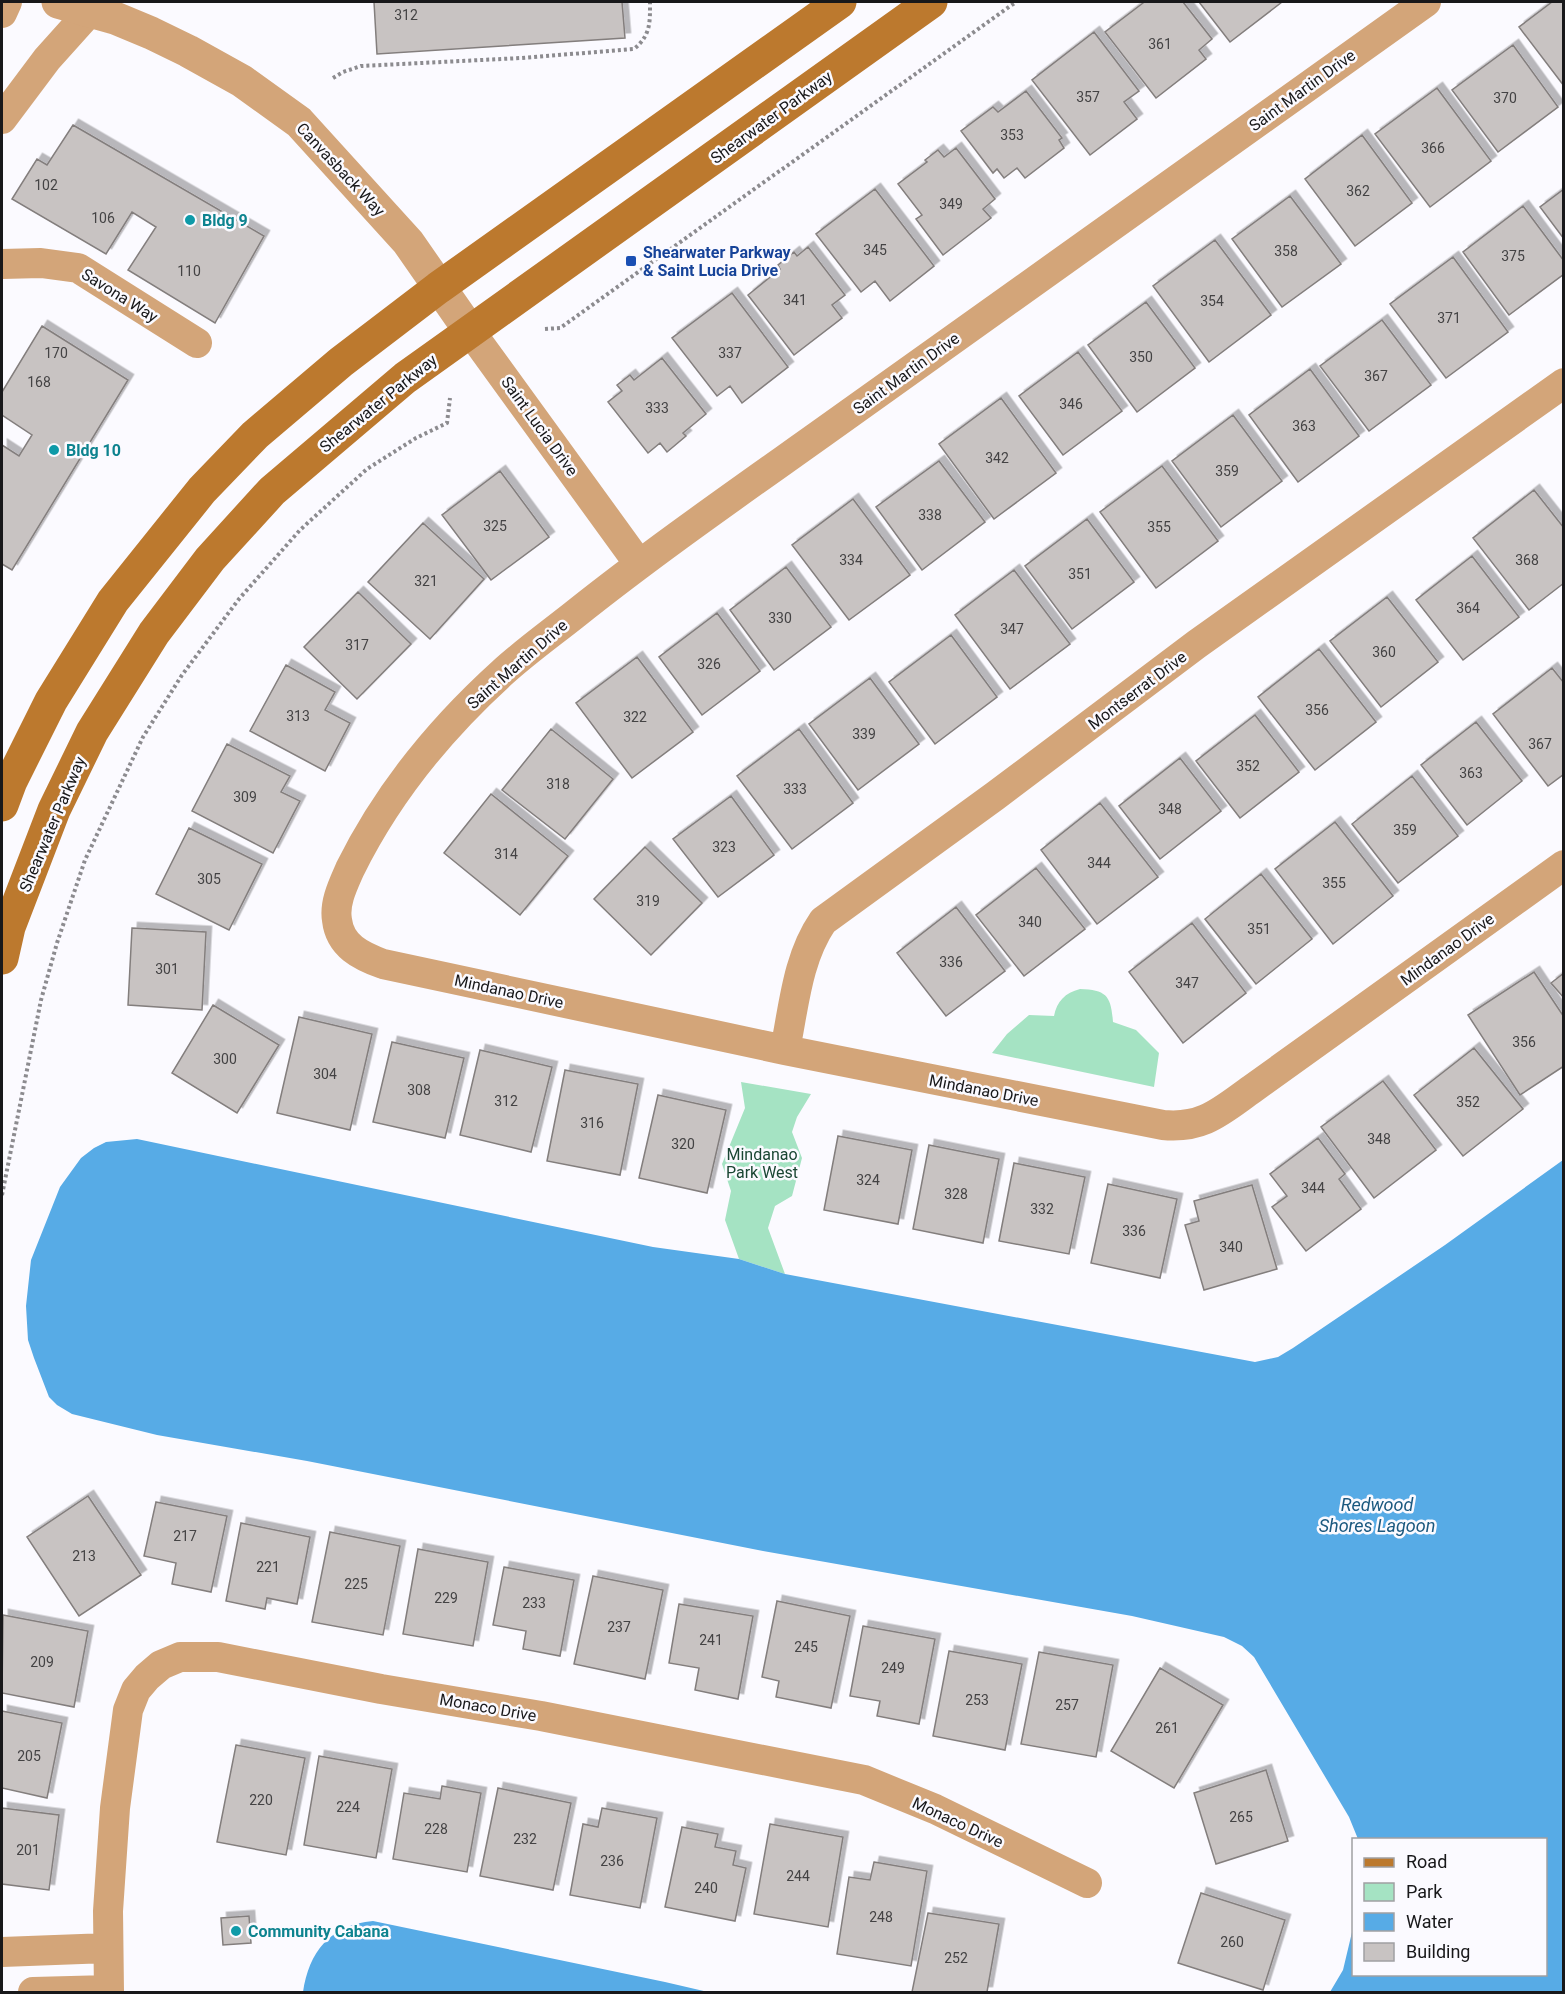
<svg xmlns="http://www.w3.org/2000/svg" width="1565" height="1994" font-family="Roboto,sans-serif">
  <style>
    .green { fill: #a5e3c3 }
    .water { fill: #57abe6 }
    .building { fill: #c8c3c2; stroke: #837e7d; stroke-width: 1.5; filter: url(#shadow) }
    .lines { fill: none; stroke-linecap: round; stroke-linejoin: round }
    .path { stroke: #8c8b8f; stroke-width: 4; stroke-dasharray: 3 3; stroke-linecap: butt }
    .minor { stroke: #d3a579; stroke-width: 30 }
    .tertiary { stroke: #d3a579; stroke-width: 33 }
    .secondary { stroke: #bc792e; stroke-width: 33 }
    .culture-dot { fill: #0f9aa8; stroke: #fbfaff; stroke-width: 2 }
    .transit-dot { fill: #1a4fb4; stroke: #fbfaff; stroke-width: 2 }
    .labels { text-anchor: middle; stroke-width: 5; stroke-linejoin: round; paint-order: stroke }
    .number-label { font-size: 14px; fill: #444344 }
    .street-label { font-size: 16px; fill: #18181a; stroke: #fbfaff }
    .culture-label { font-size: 16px; font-weight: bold; fill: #0d838f; stroke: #fbfaff; text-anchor: start }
    .transit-label { font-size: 16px; font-weight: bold; fill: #164399; stroke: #fbfaff; text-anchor: start }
    .park-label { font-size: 16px; fill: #1a4633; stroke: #fbfaff }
    .water-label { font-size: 18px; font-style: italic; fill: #1a587f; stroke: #fbfaff }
  </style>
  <defs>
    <filter id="shadow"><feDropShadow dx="5.5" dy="-5.5" stdDeviation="0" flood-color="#0004"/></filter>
  </defs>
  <rect width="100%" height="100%" fill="#fbfaff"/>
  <path class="green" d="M1080,989C1107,990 1111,996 1113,1022L1136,1030L1159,1053L1154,1087L992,1053L1007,1034L1029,1015L1054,1016C1057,1001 1065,993 1080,989Z
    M741,1082L811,1094L797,1117L792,1132L802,1158L792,1196L775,1206L768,1228L785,1274L739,1259L725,1220L731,1191L722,1164L745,1108Z"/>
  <path class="water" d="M137,1139L653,1247L739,1259L785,1274L1255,1362L1278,1357L1293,1348L1445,1245L1563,1160V1992H1330L1343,1970L1353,1928L1354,1974H1546V1840L1358,1839L1349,1817L1254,1657L1242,1646L1224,1637L1132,1616L763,1551L307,1461L157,1435L72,1414L57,1405L49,1397L34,1358L28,1340L26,1306L31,1260L60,1187L81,1158L94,1148L106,1142Z
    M373,1921L665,1982L708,1992H303C309,1952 330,1925 373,1921Z"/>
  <path class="building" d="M374,2H622L625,38L377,54Z
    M1142,2H1183L1212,39L1199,50L1206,59L1156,98L1105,32L1143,3Z
    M1199,2H1282L1230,42Z
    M1552,2H1564V86L1519,27Z
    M1094,32L1139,91L1124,102L1137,119L1090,155L1032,80Z
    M1513,45L1558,107L1498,152L1452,90Z
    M1437,88L1491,161L1430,207L1375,134Z
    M1026,91L1062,138L1059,140L1064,148L1025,178L1017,168L1004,178L997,169L993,173L961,131L993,107L998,112Z
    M73,125L264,236L215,323L128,270L156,227L132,212L106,254L12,199L37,159L47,165Z
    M1362,135L1412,203L1355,246L1305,179Z
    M956,148L995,199L983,209L991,218L943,255L916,219L922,215L898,184L927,162L925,160L938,150L944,157Z
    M875,189L934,266L890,301L875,281L861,292L816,234Z
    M1564,189V239L1540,207Z
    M1290,196L1341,264L1282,307L1232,239Z
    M1523,206L1564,261V274L1509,315L1463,252Z
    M1215,240L1271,315L1209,362L1153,286Z
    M808,247L845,295L832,305L842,318L794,355L748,295L780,269L778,265L794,252L797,256Z
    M1453,257L1508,332L1446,378L1390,304Z
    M732,293L788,367L742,403L730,386L717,396L672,338Z
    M1146,302L1195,368L1137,412L1088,345Z
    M1382,320L1431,385L1369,431L1320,366Z
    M42,326L128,380L12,570L2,564V445L19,456L32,435L2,415V392Z
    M1078,352L1122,411L1063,455L1019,396Z
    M662,358L706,414L683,433L686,436L667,452L660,443L648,453L608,402L622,391L617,385L630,375L634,380Z
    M1310,369L1359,436L1298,482L1249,415Z
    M1001,398L1056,473L994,519L939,444Z
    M1233,415L1282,481L1221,527L1172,461Z
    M939,461L985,522L922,570L876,507Z
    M1162,466L1218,541L1156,588L1100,512Z
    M500,471L549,537L491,580L442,515Z
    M1534,490L1564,528V583L1529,610L1473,538Z
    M853,499L910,575L849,620L792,545Z
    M1087,519L1134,582L1072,629L1025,566Z
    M423,523L484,579L430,639L368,582Z
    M1472,556L1519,617L1463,660L1416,600Z
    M786,567L831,627L774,670L730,610Z
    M1014,570L1070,644L1010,689L955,615Z
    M358,592L411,644L357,699L304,647Z
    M1387,597L1438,662L1381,707L1330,641Z
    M717,613L760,671L702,715L659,657Z
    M951,635L997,697L935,744L889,682Z
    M1319,649L1376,722L1315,770L1258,697Z
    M637,657L693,732L632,778L576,703Z
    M286,665L335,692L325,710L350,723L325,771L250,731Z
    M1552,668L1564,683V774L1548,786L1493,714Z
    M870,678L919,744L858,790L809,724Z
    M1255,715L1299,772L1240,818L1196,761Z
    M1476,722L1522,781L1467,825L1421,765Z
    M551,729L613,779L565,839L502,790Z
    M799,729L853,803L792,849L737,776Z
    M227,744L290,776L281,792L300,801L273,853L192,811Z
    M1180,758L1221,811L1160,859L1119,806Z
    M1412,776L1458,836L1398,883L1352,824Z
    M491,794L568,856L520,915L444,853Z
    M731,796L774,855L718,897L673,839Z
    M1100,803L1158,877L1097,924L1041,850Z
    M1335,822L1393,896L1333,944L1275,869Z
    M189,828L262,864L229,930L156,894Z
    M645,847L702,903L651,955L594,899Z
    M1036,868L1085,929L1024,976L976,915Z
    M1261,874L1312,939L1256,984L1205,919Z
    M956,907L1005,971L946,1016L897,953Z
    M1192,923L1246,993L1183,1043L1129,972Z
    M132,928L206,932L202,1010L128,1005Z
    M1534,972L1564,1017V1066L1520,1095L1468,1015Z
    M1564,973V998L1551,983Z
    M213,1005L279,1045L237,1113L172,1073Z
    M299,1017L372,1034L350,1130L277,1113Z
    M392,1042L464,1058L445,1138L373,1122Z
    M1474,1048L1523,1109L1463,1156L1414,1095Z
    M480,1050L552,1067L531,1152L460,1135Z
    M565,1070L638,1084L620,1175L547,1161Z
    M1383,1081L1436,1150L1374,1198L1321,1127Z
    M658,1095L726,1110L707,1193L639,1178Z
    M838,1136L912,1150L898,1224L824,1210Z
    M1318,1138L1345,1174L1339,1179L1361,1209L1306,1251L1272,1207L1287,1196L1270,1174Z
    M929,1145L999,1159L983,1243L913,1229Z
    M1014,1163L1085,1177L1069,1254L999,1241Z
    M1108,1184L1177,1199L1160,1278L1091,1263Z
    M1252,1185L1277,1269L1204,1290L1185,1225L1199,1221L1194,1201Z
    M88,1496L141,1575L79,1616L27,1537Z
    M156,1502L227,1516L211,1592L172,1584L176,1563L144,1556Z
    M241,1523L310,1537L297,1604L267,1598L265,1609L226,1601Z
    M330,1532L400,1546L383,1635L312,1622Z
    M418,1549L488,1562L473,1646L403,1634Z
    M504,1567L574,1580L560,1656L523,1649L526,1631L493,1625Z
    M593,1576L663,1590L645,1679L574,1664Z
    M777,1601L850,1616L831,1708L776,1697L779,1681L762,1677Z
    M679,1604L753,1616L738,1699L695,1690L699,1668L669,1663Z
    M3,1615L88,1631L74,1707L2,1693Z
    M863,1626L935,1639L919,1724L877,1716L880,1701L850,1696Z
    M949,1651L1022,1664L1005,1750L933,1736Z
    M1039,1652L1113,1665L1096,1757L1021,1744Z
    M1160,1668L1223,1705L1174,1788L1111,1751Z
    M2,1711L62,1723L47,1798L2,1788Z
    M236,1745L305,1758L286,1855L217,1842Z
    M319,1756L392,1769L376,1858L304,1845Z
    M1266,1770L1288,1841L1216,1864L1194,1793Z
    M442,1786L481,1793L467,1872L393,1859L404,1793L440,1799Z
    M498,1788L571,1803L553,1890L480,1876Z
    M2,1808L59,1815L49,1890L2,1884Z
    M602,1808L657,1818L640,1908L570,1895L583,1824L598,1827Z
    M770,1824L843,1837L828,1927L754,1914Z
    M682,1827L718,1834L715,1847L736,1851L733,1865L746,1868L735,1921L665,1907Z
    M874,1862L927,1871L911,1966L837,1954L849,1877L870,1880Z
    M1201,1893L1285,1920L1263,1990L1178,1963Z
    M928,1913L999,1924L987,1992H912Z
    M249,1916L251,1943L223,1945L221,1918Z"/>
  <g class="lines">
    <path class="path" d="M333,78L343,72L361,66L521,58L634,49C651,35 650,22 650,2
      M545,329L560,328L1016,2
      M2,1195L41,1000L57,943L85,860L143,737L182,675L239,599L300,530L367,469L416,438L447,423L450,398"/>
    <path class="minor" d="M1426,2C1234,139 1042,276 850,413C758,479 663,544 574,615C550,634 525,652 503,672C441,728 387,794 350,869C343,885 334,903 337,920C340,946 361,956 383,964L785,1050L1163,1125C1203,1129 1221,1111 1252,1089L1564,865
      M2,13L7,2
      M2,119L47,59L91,10
      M2,264L41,263L78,268L197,343
      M470,331L639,564
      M785,1050C794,1006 797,959 823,921L995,796L1197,644L1564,383
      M2,1952L108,1948
      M33,1992L109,1990
      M109,1992L108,1911L115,1808L128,1710L136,1690L147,1677L161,1665L180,1657H218L381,1689L541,1716L864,1780L935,1809L1087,1883"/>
    <path class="tertiary" d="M58,2L115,18L151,33L188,51L242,81L299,122L408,242L470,331"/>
    <path class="secondary" d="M2,805L11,781L51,701L113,601L202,490L255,435L341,362L438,288L840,2
      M2,958L9,927L54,810L92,732L154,633L210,559L272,491L405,378L931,2"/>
  </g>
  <g class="culture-dot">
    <circle cx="190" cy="220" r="6"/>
    <circle cx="54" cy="450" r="6"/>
    <circle cx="236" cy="1931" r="6"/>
  </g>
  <rect class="transit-dot" x="625" y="255" width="12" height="12" rx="3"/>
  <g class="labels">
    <g class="number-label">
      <text x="406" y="20">312</text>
      <text x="1160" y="49">361</text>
      <text x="1088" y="102">357</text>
      <text x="1505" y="103">370</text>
      <text x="1012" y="140">353</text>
      <text x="1433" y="153">366</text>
      <text x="46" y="190">102</text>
      <text x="1358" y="196">362</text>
      <text x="951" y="209">349</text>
      <text x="103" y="223">106</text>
      <text x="875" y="255">345</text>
      <text x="1286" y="256">358</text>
      <text x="1513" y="261">375</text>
      <text x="189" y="276">110</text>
      <text x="795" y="305">341</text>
      <text x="1212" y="306">354</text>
      <text x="1449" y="323">371</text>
      <text x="56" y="358">170</text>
      <text x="730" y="358">337</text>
      <text x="1141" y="362">350</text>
      <text x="1376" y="381">367</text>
      <text x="39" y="387">168</text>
      <text x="1071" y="409">346</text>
      <text x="657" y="413">333</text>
      <text x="1304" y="431">363</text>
      <text x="997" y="463">342</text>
      <text x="1227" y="476">359</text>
      <text x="930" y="520">338</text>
      <text x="495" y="531">325</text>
      <text x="1159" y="532">355</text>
      <text x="851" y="565">334</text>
      <text x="1527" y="565">368</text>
      <text x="1080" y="579">351</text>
      <text x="426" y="586">321</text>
      <text x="1468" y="613">364</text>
      <text x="780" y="623">330</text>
      <text x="1012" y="634">347</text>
      <text x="357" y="650">317</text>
      <text x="1384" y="657">360</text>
      <text x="709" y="669">326</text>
      <text x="1317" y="715">356</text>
      <text x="298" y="721">313</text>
      <text x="635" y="722">322</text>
      <text x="864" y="739">339</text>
      <text x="1540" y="749">367</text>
      <text x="1248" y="771">352</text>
      <text x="1471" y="778">363</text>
      <text x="558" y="789">318</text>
      <text x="795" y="794">333</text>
      <text x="245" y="802">309</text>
      <text x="1170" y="814">348</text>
      <text x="1405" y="835">359</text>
      <text x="724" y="852">323</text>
      <text x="506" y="859">314</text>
      <text x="1099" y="868">344</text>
      <text x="209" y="884">305</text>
      <text x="1334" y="888">355</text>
      <text x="648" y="906">319</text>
      <text x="1030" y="927">340</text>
      <text x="1259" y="934">351</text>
      <text x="951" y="967">336</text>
      <text x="167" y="974">301</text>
      <text x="1187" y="988">347</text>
      <text x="1524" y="1047">356</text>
      <text x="225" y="1064">300</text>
      <text x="325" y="1079">304</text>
      <text x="419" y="1095">308</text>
      <text x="506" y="1106">312</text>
      <text x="1468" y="1107">352</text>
      <text x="592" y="1128">316</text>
      <text x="1379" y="1144">348</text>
      <text x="683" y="1149">320</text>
      <text x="868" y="1185">324</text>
      <text x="1313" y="1193">344</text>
      <text x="956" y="1199">328</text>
      <text x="1042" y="1214">332</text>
      <text x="1134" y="1236">336</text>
      <text x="1231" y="1252">340</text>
      <text x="185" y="1541">217</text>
      <text x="84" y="1561">213</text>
      <text x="268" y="1572">221</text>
      <text x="356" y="1589">225</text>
      <text x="446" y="1603">229</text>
      <text x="534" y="1608">233</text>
      <text x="619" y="1632">237</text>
      <text x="711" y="1645">241</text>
      <text x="806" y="1652">245</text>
      <text x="42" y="1667">209</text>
      <text x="893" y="1673">249</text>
      <text x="977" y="1705">253</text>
      <text x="1067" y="1710">257</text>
      <text x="1167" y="1733">261</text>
      <text x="29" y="1761">205</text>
      <text x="261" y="1805">220</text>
      <text x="348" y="1812">224</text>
      <text x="1241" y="1822">265</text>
      <text x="436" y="1834">228</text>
      <text x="525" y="1844">232</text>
      <text x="28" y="1855">201</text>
      <text x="612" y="1866">236</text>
      <text x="798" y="1881">244</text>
      <text x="706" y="1893">240</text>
      <text x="881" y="1922">248</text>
      <text x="1232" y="1947">260</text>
      <text x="956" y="1963">252</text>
    </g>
    <g class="street-label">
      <text transform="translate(1302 90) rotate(-36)" y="6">Saint Martin Drive</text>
      <text transform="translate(771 117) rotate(-36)" y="6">Shearwater Parkway</text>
      <text transform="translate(341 169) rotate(47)" y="6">Canvasback Way</text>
      <text transform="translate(120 295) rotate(32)" y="6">Savona Way</text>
      <text transform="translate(906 373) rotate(-36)" y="6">Saint Martin Drive</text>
      <text transform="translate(378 403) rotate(-39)" y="6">Shearwater Parkway</text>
      <text transform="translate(540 426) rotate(54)" y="6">Saint Lucia Drive</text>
      <text transform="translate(517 664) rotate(-41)" y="6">Saint Martin Drive</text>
      <text transform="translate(1137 690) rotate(-37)" y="6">Montserrat Drive</text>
      <text transform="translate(52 824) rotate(-67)" y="6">Shearwater Parkway</text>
      <text transform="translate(1447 949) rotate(-36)" y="6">Mindanao Drive</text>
      <text transform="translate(509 991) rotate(12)" y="6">Mindanao Drive</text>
      <text transform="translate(984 1090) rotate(11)" y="6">Mindanao Drive</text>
      <text transform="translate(488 1707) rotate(10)" y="6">Monaco Drive</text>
      <text transform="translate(958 1822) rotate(25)" y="6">Monaco Drive</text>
    </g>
    <g class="culture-label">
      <text x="202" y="226">Bldg 9</text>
      <text x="66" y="456">Bldg 10</text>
      <text x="248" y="1937">Community Cabana</text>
    </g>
    <g class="transit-label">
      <text x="643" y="258">Shearwater Parkway<tspan x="643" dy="18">&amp; Saint Lucia Drive</tspan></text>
    </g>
    <g class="park-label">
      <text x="762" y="1160">Mindanao<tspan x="762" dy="18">Park West</tspan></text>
    </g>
    <g class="water-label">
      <text x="1377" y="1511">Redwood<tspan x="1377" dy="21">Shores Lagoon</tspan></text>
    </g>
  </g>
  <rect width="1565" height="1994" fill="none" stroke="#18181a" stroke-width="6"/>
  <rect x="1352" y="1838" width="195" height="138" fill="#fbfaff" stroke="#a0a0a3" stroke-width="1.5"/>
  <rect x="1364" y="1858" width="30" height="9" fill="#bc792e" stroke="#a0a0a3" stroke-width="1.5"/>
  <text x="1406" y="1868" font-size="18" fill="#18181a">Road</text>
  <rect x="1364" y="1883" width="30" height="18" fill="#a5e3c3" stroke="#a0a0a3" stroke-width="1.5"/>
  <text x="1406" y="1898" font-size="18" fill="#18181a">Park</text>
  <rect x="1364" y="1913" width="30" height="18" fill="#57abe6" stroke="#a0a0a3" stroke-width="1.5"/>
  <text x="1406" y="1928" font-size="18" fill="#18181a">Water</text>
  <rect x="1364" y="1943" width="30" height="18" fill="#c8c3c2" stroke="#a0a0a3" stroke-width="1.5"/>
  <text x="1406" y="1958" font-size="18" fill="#18181a">Building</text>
</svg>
